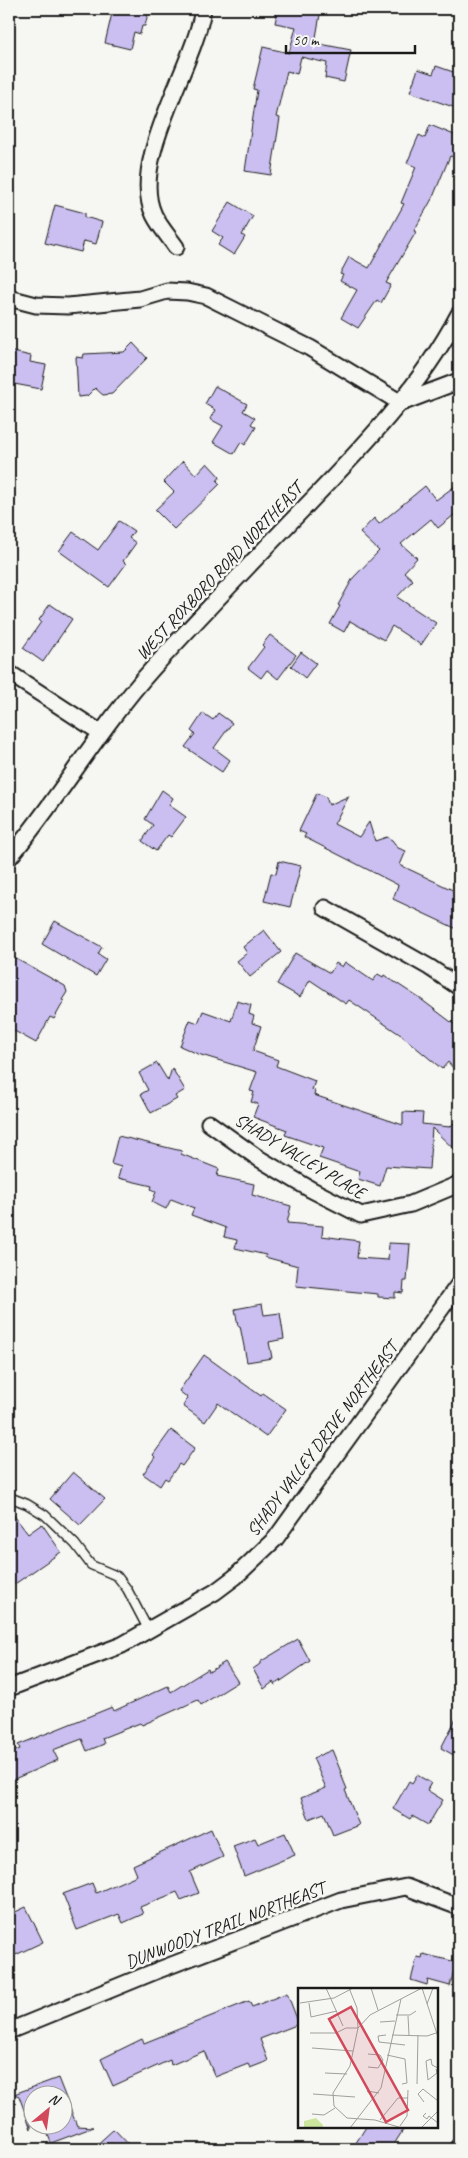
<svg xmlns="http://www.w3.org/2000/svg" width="468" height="2158" font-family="Caveat,sans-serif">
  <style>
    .building { fill: #cbbff1; stroke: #1c1c1c }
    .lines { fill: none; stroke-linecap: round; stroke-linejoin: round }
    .service-casing { stroke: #1c1c1c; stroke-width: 11 }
    .minor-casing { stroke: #1c1c1c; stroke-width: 19 }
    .service { stroke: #f6f6f2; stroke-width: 8 }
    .minor { stroke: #f6f6f2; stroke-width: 15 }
    .labels { text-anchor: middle; stroke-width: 5; stroke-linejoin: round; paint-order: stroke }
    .street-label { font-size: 18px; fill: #1c1c1c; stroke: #f6f6f2 }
    .inset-road { fill: none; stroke: #9f9f9c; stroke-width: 1 }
    .view { fill: #d1495b; fill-opacity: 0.15; stroke: #d1495b; stroke-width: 2.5 }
    .inset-edge { fill: none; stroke: #1c1c1c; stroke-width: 2.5 }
  </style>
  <rect width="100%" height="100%" fill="#f6f6f2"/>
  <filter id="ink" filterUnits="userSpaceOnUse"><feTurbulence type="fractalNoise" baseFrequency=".02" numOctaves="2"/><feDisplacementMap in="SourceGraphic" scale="10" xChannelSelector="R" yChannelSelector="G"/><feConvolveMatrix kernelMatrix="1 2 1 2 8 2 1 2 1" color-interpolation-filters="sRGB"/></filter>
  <g filter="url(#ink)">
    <path class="building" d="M113,9H149L145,26H142L140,34L134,32L130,49L105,43Z
      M278,9H321L315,43L351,50L344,82L325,78L327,63L301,57L297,74L287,71L276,117L280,118L271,175L245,171L257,90L253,89L263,47L289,53L296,27L275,23Z
      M436,66L459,74V109L410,92L418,69L433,74Z
      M430,125L459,137V159L450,156L433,197L414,231L416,232L386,283L391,285L381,303L377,300L358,328L341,318L357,290L340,281L343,275L340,274L349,257L369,268L404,204L401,203L416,167L407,163L419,135L425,138Z
      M230,202L253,216L242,235L245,237L234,255L218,245L223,238L212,231Z
      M55,205L85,213V217L102,222L96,244L84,241L81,252L45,243Z
      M133,343L147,358L112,394L103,395L95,388L87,396L78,397L76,357L83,358L84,354L124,352Z
      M9,351L31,356L30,362L46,365L41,389L9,383Z
      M215,386L247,404L243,411L255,418L251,424L256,427L245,445L241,442L234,454L213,442L223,426L210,419L215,410L205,404Z
      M183,461L196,475L207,463L220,477L217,481L220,484L174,529L155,510L174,492L164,482Z
      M459,483V511L438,528L431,519L401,544L417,558L404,572L413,580L397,597L436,623L421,645L392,626L384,640L350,621L344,632L330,624L340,606L338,605L353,578L379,551L360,533L374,518L379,524L425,486L436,500Z
      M119,521L134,531L129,538L136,543L123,561L126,564L109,587L59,551L73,532L98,550Z
      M50,604L72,619L43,662L23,648L41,622L39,620Z
      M270,635L296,655L278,679L267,670L261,678L248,668L264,647L262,645Z
      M301,652L316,663L305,678L291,666Z
      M203,713L213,720L218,713L232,723L214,748L230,760L222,772L185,747L195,734L191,731Z
      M162,790L173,798L169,805L186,817L171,837L168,835L156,851L142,841L153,825L145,819Z
      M317,793L326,797L329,805L349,796L334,824L359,837L369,822L375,841L387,837L392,840L398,848L406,851L400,865L459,893V930L393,899L398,885L304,837L306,834L299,831Z
      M279,861L301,866L290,907L264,901L271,873L276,874Z
      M55,921L102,947L98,954L106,959L96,976L42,944Z
      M264,930L281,952L250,977L237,961L247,953L243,947Z
      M295,953L330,973L336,963L342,967L345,962L373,981L378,974L383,977L384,975L422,1000L459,1028V1075L448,1062L442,1069L401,1035L349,1000L346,1004L310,980L300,997L277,984Z
      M9,955L65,986L67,992L62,1000L64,1001L54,1019L50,1017L36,1043L9,1028Z
      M237,1001L251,1005L249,1014L254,1016L252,1023L261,1026L253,1051L278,1060L276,1066L281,1068L315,1081L312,1090L315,1091L314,1095L403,1125V1112L423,1113L422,1124L450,1127L459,1118V1154L432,1128L429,1169L386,1166L380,1186L358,1179L360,1172L319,1158L323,1148L285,1135L287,1130L253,1117L258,1104L251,1102L254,1092L250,1091L257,1072L198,1054L180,1046L190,1020L198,1023L203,1011L231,1021Z
      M157,1063L168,1081L172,1068L185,1090L175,1096L177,1099L151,1113L141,1094L148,1090L139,1073Z
      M118,1136L182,1151L181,1154L219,1169L217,1176L254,1184L252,1195L291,1206L287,1223L323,1226L322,1236L359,1241L357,1258L388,1260L389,1243L410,1244L407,1281H404L403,1293L395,1292V1298L378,1297V1294L296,1286L298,1266L265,1257L266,1255L235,1248L237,1240L224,1237L226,1228L191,1215L194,1208L171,1199L166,1209L152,1202L156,1192L151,1189L152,1186L118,1178L121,1167L111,1164Z
      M262,1304L264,1315L280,1313L284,1339L269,1342L272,1358L247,1362L240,1326H238L235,1309Z
      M204,1355L261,1396L263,1393L286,1409L266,1437L218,1403L205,1422L183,1406L188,1398L179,1391Z
      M171,1430L195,1448L182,1466L179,1464L168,1480L165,1478L160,1486L143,1474L155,1457L153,1455Z
      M73,1472L105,1499L80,1525L50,1499Z
      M9,1509L28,1534L42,1524L61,1552L9,1588Z
      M298,1639L310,1661L275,1685L273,1682L264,1689L253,1669L260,1664V1662Z
      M225,1662L238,1682L201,1705L198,1700L142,1725L140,1723L102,1738L104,1744L87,1751L82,1739L53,1750L58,1760L12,1780L9,1772V1754L20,1749L18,1745L112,1707L114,1711L168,1686L171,1692L208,1669L209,1672Z
      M459,1713V1758L441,1748Z
      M332,1750L341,1772H340L347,1789L345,1790L359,1825L333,1835L324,1813L309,1819L301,1798L326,1788L313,1758Z
      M417,1775L431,1783L427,1790L443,1800L428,1825L412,1816L410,1819L393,1809L409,1781L412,1783Z
      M211,1829L223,1857L190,1872L199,1893L181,1900L177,1892L140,1907L143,1914L123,1923L119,1914L77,1930L63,1894L92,1883L96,1893L137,1875L133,1865Z
      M285,1833L295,1855L244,1876L233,1846L255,1838L258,1844Z
      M26,1907L43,1942L9,1958V1915Z
      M423,1954L456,1962L450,1986L428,1980L427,1985L411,1980L417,1957L422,1958Z
      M287,1993L299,2024L260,2039L268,2061L250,2068L248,2064L215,2077L204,2051L171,2065L170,2060L113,2086L101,2059L142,2039L144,2043L249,2001L252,2007Z
      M58,2078L77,2126L94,2127L51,2143L45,2126H62V2096H32L31,2129L19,2096L14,2094Z
      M366,2127H405L391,2149H352Z
      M114,2129L133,2149H92Z"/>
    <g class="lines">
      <defs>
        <path id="service" d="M9,1497L27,1504L45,1515L75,1544L91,1565L117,1576L127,1589L149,1631"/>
        <path id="minor" d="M176,247C169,237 160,227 154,215C128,161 195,66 203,9
          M9,298L36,305L68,306L140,299L167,291L187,292L206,296L310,348L401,403L459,381
          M9,673L101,733
          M9,858C60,797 100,727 153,668C202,614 253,561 304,508C362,448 420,388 459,314
          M325,908L429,967L459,987
          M209,1123L258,1158L310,1189L361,1215L411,1204L459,1184
          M9,1688L122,1645L215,1592L235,1577L276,1538L459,1284
          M9,2031L156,1971L341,1900L406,1887L459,1907
          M457,2149L459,2146"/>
      </defs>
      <use href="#service" class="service-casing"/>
      <use href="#minor" class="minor-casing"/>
      <use href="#service" class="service"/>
      <use href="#minor" class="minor"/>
    </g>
  </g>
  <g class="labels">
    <g class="street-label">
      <text transform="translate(219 571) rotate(-47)" y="6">WEST ROXBORO ROAD NORTHEAST</text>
      <text transform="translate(300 1156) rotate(31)" y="6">SHADY VALLEY PLACE</text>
      <text transform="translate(322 1439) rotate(-53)" y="6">SHADY VALLEY DRIVE NORTHEAST</text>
      <text transform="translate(225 1925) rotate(-21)" y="6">DUNWOODY TRAIL NORTHEAST</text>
    </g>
  </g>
  <g transform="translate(298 1988)">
    <rect width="140" height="140" fill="#f6f6f2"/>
    <path d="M18,130L25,137L24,140H6V133Z" fill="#cce69d"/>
    <path class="inset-road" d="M28,0L45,38M51,0L59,20L60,40L52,78L35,105L36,118L49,130L77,132L104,140M73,0L80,22M124,0L140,49M2,15L36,10L55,0M11,15L13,29L39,23M129,16L135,0M98,27H112L118,23M110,28L111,47M82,34L97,33M12,45H38L48,40H60L72,27L124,0M88,47L80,48L81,54L107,57M94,47L129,48L138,45M14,60L55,63M70,66L82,67L85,72L80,80L70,79M89,67L107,71L109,95L104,96M138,81L139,85L130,92L128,73L133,71L134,77L140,80M27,85L49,86M119,96L120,47M15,106L57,109M76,111L69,103L81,105M126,114L120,106L125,101L140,113M128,125L125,128L129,131L131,128L140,135M14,126L26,127L37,120M82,132L100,110H110M102,138L109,128L110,102M52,140L83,100L103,11M123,140L140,123"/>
    <path class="view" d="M53,19L110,122L88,134L31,31Z"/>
    <rect width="140" height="140" class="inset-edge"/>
  </g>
  <rect width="468" height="2158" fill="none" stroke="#f6f6f2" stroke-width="30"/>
  <rect x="15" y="15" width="438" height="2128" fill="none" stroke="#1c1c1c" stroke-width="2" filter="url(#ink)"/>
  <g transform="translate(48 2110) rotate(29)"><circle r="24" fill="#f6f6f2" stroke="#9f9f9c"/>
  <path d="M0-4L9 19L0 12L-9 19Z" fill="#d1495b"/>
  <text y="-8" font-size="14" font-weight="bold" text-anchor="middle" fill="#1c1c1c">N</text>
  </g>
  <path d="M286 45v8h129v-8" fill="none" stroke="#1c1c1c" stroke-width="2.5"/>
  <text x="293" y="45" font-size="15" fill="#1c1c1c" stroke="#f6f6f2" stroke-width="4" paint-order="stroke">50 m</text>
</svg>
